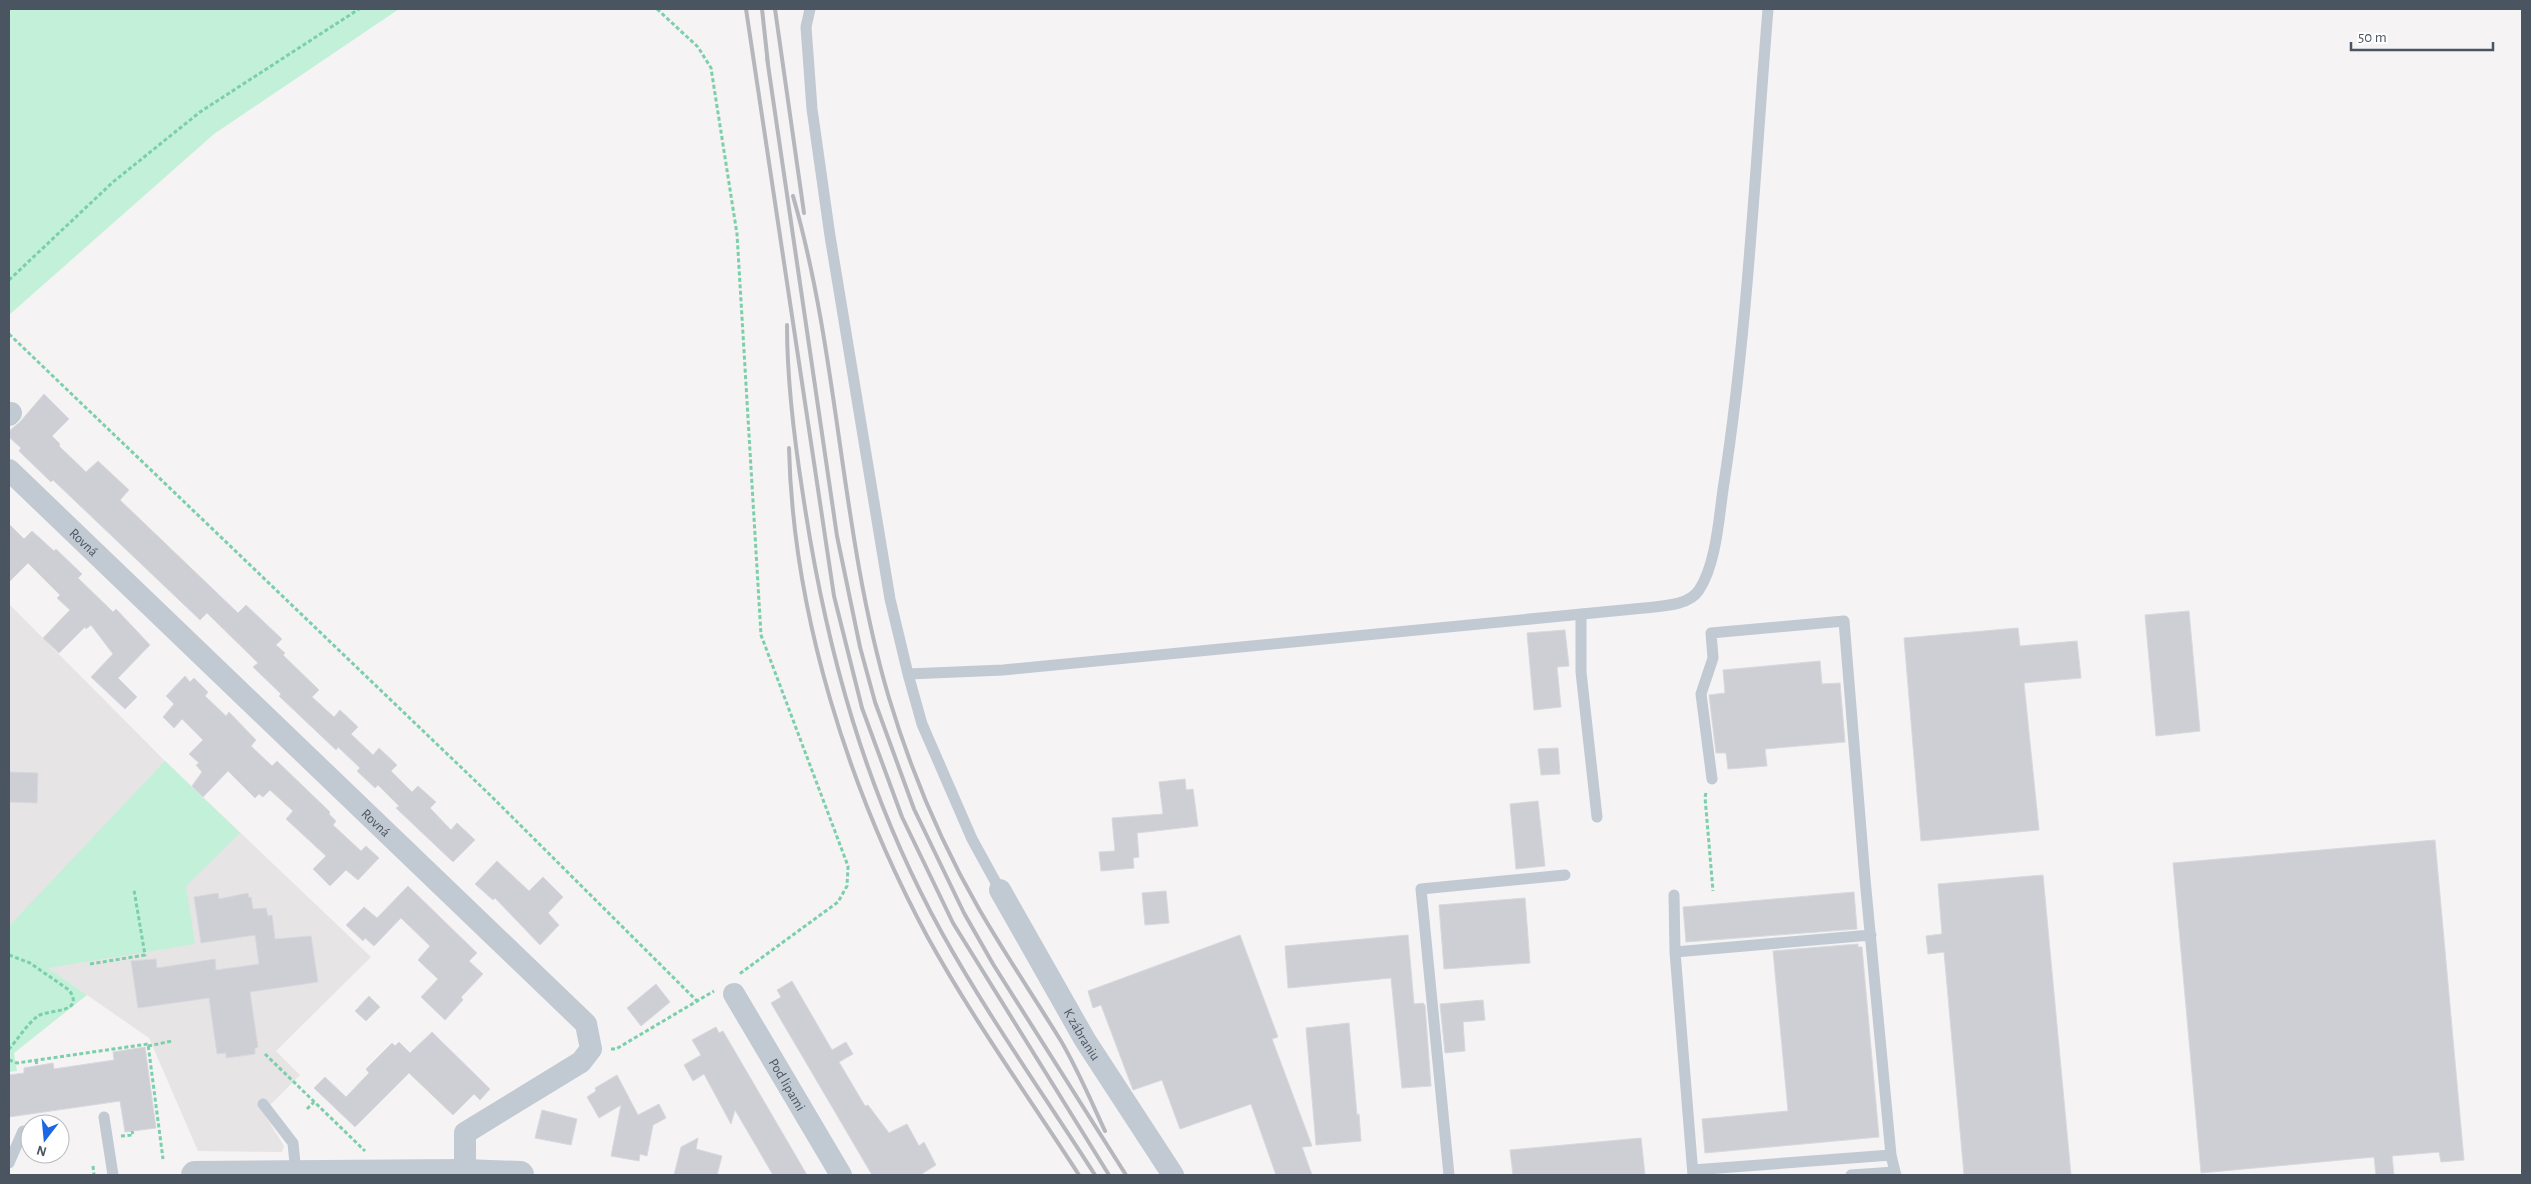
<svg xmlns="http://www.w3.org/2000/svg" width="2531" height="1184" font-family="'Alegreya Sans',sans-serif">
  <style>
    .education { fill: #e6e4e5 }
    .green { fill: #c3f0d8 }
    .building { fill: #cdcfd5; stroke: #d7d9de }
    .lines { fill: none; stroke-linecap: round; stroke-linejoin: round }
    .path { stroke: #7bcfab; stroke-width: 3; stroke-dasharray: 4 2.5; stroke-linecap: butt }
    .service { stroke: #c1c9d2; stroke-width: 11 }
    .minor { stroke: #c1c9d2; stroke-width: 22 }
    .tertiary { stroke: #c1c9d2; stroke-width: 28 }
    .rail { stroke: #b5b7bd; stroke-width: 4 }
    .labels { text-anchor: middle; stroke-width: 4.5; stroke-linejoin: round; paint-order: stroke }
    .street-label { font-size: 14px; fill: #4a5561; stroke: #fff }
  </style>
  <rect width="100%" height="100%" fill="#f5f3f3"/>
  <path class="education" d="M9,604L165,761L371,957L276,1051L300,1075L263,1112L284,1146L282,1152L198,1151L149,1038L9,941Z"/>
  <path class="green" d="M9,9H399L214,134L9,315Z
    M165,761L240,833L186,886L195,944L48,968L87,995L14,1053L17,1071L9,1072V926Z"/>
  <path class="building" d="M44,394L69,419L52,436L60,444L59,446L86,472L98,461L129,490L120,500L238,613L246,605L282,639L276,645L285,653L283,655L319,690L312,697L334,717L340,710L358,727L351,734L373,755L379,748L397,765L391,771L412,792L418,786L436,802L430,808L451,830L457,823L475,840L453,862L396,808L399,806L378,785L375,788L357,771L360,768L338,747L336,750L279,696L281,694L253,667L258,663L207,613L200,620L53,480L51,482L19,451L21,448L9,437V431L20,422Z
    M9,524L24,539L32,531L54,551L56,549L82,574L78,578L113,612L116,609L150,645L118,678L137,697L125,709L91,677L113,654L91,625L86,629L85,627L59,653L43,638L70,610L57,598L60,595L28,563L9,582Z
    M2189,611L2200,731L2156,736L2145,615Z
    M2018,628L2020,646L2077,641L2081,678L2024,683L2039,830L1921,841L1904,638Z
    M1565,630L1569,666L1557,667L1561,707L1534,710L1527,633Z
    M1820,661L1822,684L1840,683L1845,742L1765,749L1767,766L1728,769L1726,753H1716L1709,695L1725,693L1723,670Z
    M185,676L190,682L194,678L208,692L205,696L226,716L229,712L256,740L251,746L272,766L277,761L330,812L329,814L336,821L333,825L361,851L366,846L379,858L358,880L346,870L330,886L313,869L326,856L286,819L293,811L270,790L263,797L259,794L255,798L228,771L203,797L192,786L202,772L196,765L199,763L189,754L203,740L182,719L174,728L163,717L174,704L166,696Z
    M1558,748L1560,774L1541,775L1538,749Z
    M9,772L38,773L37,803L9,802Z
    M1185,779L1186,790L1193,789L1198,826L1137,833L1139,857L1133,858L1134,868L1101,871L1099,852L1115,851L1112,818L1163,814L1159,782Z
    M1538,801L1545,866L1516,869L1510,804Z
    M2435,840L2464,1160L2441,1162L2439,1152L2392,1156L2394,1175H2376L2374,1157L2201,1173L2173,863Z
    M497,861L529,891L543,877L563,897L548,913L559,925L540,945L495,898L493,900L475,884Z
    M2043,875L2071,1175H1964L1944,952L1928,954L1926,936L1942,934L1938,884Z
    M408,886L477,953L469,961L483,974L461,997L463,1000L445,1020L421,997L438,979L418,960L430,946L401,918L374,946L365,938L363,941L346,925L364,907L377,918Z
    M1166,891L1169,923L1145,925L1142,893Z
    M1854,892L1857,929L1686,942L1683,907Z
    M218,893L219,899L248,893L249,898L251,897L253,909L266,908L268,916L272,915L275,939L311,936L318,982L250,992L258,1047L255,1048V1054L226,1058V1053L217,1054L209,998L138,1008L131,961L156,959L157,968L215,959L216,970L259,964L255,935L201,943L194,897Z
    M1525,898L1530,963L1444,969L1439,905Z
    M1240,935L1278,1037L1272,1039L1312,1146L1302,1147L1312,1175H1276L1251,1104L1180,1129L1162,1080L1133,1090L1101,1005L1093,1008L1088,991Z
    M1408,935L1414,1004L1423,1003L1425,1005L1431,1086L1402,1088L1391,978L1288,988L1285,946Z
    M1858,944V947H1862L1879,1137L1705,1153L1702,1119L1788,1111L1773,951Z
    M792,981L832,1050L846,1042L853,1054L839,1062L865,1106L868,1105L889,1133L907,1124L919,1146L924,1142L936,1165L920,1175H872L771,1003L781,997L777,990Z
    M656,984L670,1002L641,1026L627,1008Z
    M369,996L380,1007L366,1021L355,1011Z
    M1483,1000L1485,1020L1463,1022L1465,1051L1445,1053L1440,1004Z
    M1349,1023L1357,1115L1359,1114L1361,1141L1316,1145L1306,1028Z
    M716,1027L719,1033L723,1031L807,1175H773L735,1110L731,1124L704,1074L693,1081L684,1065L701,1055L692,1040Z
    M432,1032L490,1089L480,1100L474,1094L453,1115L409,1073L355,1127L314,1088L325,1077L346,1097L369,1073L366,1069L392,1043L395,1046L399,1042L410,1053Z
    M145,1047L156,1128L125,1132L120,1101L9,1117V1075L24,1073V1068L53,1063L54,1069L114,1060L113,1052Z
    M617,1075L638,1115L659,1104L666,1118L653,1125L647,1156L640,1154L639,1161L611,1156L621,1105L599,1118L587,1097L596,1091L595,1088Z
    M542,1110L577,1119L571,1145L535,1138Z
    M698,1138L696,1149L722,1156L717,1175H674L681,1147Z
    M1641,1138L1645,1175H1513L1510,1150Z"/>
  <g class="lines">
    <path class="path" d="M657,9L698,47L711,68L737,234L761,635L848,866L847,886L838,902L738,975
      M9,280L113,182L200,112L359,9
      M9,334L490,795L697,1001
      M1706,793L1705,797L1713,891
      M9,955L30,963L69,990C86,1014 48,1009 38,1016C27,1024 18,1039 9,1049
      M90,964L145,955L134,890
      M148,1046L172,1041
      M611,1049H616L714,991
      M265,1054L365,1151
      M9,1060L17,1063L148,1044L163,1159
      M36,1060L37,1066
      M307,1109L314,1102
      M121,1136L133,1135L132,1131
      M93,1166L94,1175"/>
    <path class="service" d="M810,9L806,27L812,109L830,236L890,599L908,674L922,724L972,839L1000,890
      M1581,614V672L1597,817
      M908,674L1003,670L1644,608C1661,606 1689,606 1699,590C1717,563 1719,514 1724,483C1748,327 1755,167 1768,9
      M1712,779L1701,694L1713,658L1711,633L1844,621L1865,879L1891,1155L1895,1172
      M1674,895L1675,952L1693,1175
      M1675,952L1871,935
      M263,1104L293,1143L296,1174
      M104,1117L113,1175
      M9,1163L23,1131
      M1693,1170L1891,1155
      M1449,1175L1421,889L1565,875
      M1851,1175L1895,1172L1896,1175"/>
    <g class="minor">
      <path d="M9,415L11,413"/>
      <path id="s1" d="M9,470L586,1024L591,1049L581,1062L465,1133V1173"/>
      <path id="s2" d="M1000,890L1085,1040L1173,1175"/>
      <path id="s3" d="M734,994L841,1175"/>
    </g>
    <path class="tertiary" d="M195,1175L465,1173L520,1175"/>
    <path class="rail" d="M746,9L834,596L862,708L902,817L953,923L1109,1175
      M762,9L768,64
      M775,9L804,213
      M767,58L837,536L860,647L875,702L914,809L964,913L993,964L1126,1175
      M793,196C840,360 840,533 889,698C911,771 941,843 979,909C1005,954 1034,997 1061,1041C1078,1070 1091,1101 1105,1131
      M787,325C787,382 794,438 803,495C826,650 866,795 942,933C988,1016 1044,1095 1095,1175
      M789,448C793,614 849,790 927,936C972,1018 1028,1096 1079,1175"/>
  </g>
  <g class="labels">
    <g class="street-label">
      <text dy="5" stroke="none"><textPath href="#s1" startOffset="104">Rovná</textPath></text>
      <text dy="5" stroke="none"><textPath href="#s1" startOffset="509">Rovná</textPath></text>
      <text dy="5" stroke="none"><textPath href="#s2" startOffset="166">K zábraniu</textPath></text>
      <text dy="5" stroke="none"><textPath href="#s3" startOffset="105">Pod lipami</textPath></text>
    </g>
  </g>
  <rect width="2531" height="1184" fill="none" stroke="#4a5561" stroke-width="20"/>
  <g transform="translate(45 1139) rotate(196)"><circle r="24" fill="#ffffff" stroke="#b7bbc0"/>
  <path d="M0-4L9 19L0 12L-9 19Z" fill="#1c67e6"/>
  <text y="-8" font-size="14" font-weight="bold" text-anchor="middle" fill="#4a5561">N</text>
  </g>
  <path d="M2351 42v8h142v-8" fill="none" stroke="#4a5561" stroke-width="2.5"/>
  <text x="2358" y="42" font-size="15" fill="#4a5561" stroke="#ffffff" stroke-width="4" paint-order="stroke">50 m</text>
</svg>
